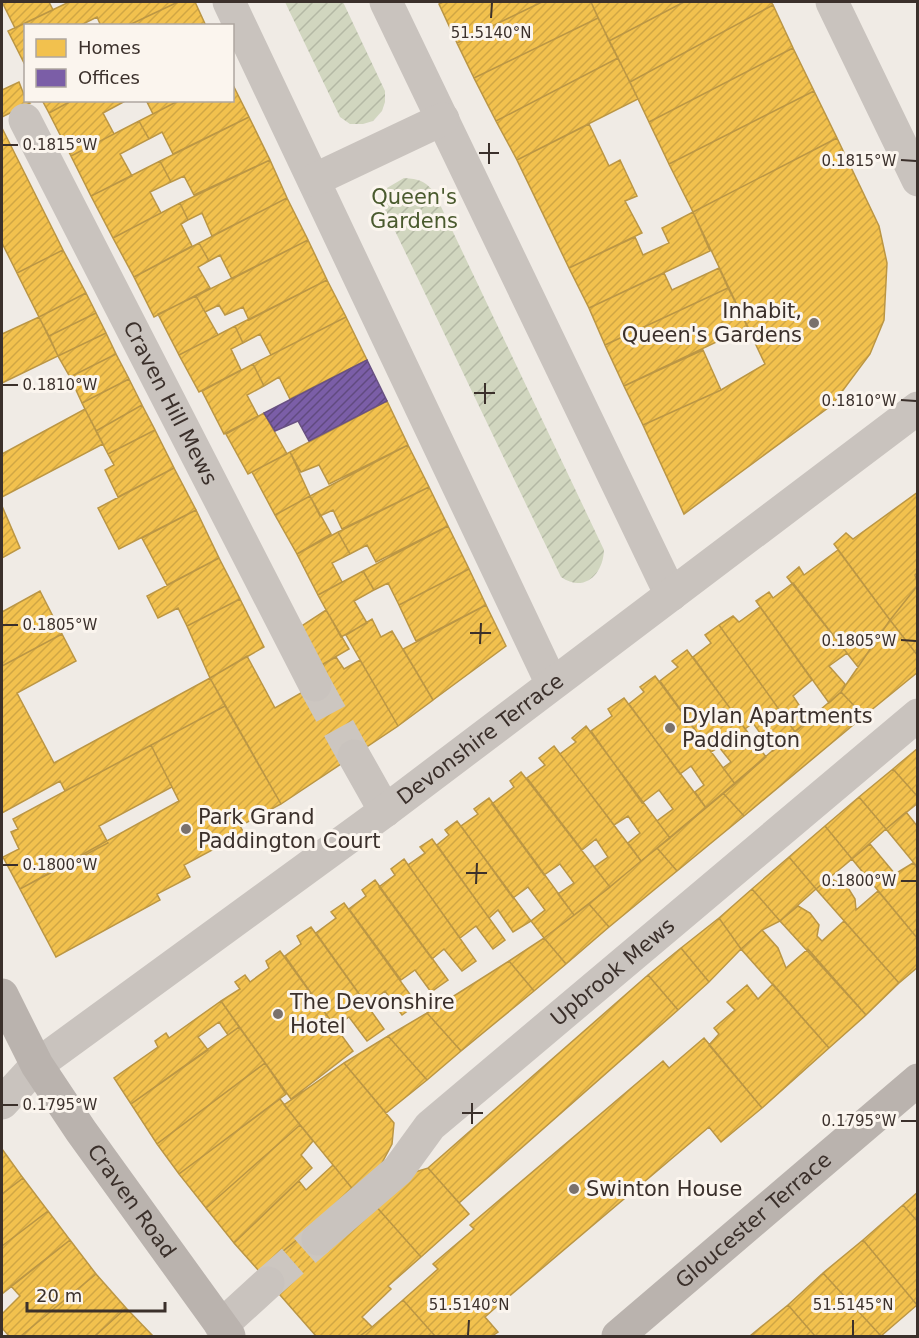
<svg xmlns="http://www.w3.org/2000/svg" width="919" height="1338" font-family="'DejaVu Sans',sans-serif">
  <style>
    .garden { fill: url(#garden-furrows) }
    .homes { fill: url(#homes-hatch); stroke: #bb9644; stroke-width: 1.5 }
    .offices { fill: url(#offices-hatch); stroke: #685082; stroke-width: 1.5 }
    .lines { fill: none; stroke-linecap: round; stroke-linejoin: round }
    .street-tunnel { stroke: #ccc6c0; stroke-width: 33; stroke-dasharray: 33 16; stroke-linecap: butt }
    .street { stroke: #c9c3be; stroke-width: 33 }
    .secondary { stroke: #bab3ae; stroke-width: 33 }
    .ticks { fill: none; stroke: #3b302b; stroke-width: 2 }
    .poi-dot { fill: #7a716c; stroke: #fbf5ee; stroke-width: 2 }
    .labels { text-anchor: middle; stroke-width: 6; stroke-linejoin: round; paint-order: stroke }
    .park-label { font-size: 21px; fill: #4a5a2e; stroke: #fbf5ee }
    .poi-label { font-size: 21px; fill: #3b302b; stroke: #fbf5ee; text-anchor: start }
    .street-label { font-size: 21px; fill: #3b302b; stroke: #fbf5ee }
    .ticks-label { font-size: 15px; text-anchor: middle; fill: #3b302b; stroke: #fbf5ee; stroke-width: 6; stroke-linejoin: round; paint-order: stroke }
  </style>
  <defs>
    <pattern id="garden-furrows" width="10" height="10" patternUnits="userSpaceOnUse" patternTransform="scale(1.5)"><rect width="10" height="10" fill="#d1d6bf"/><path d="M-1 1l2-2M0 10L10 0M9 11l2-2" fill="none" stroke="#b4b8a4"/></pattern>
    <pattern id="homes-hatch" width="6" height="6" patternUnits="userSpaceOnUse" patternTransform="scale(1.5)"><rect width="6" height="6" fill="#f2c14e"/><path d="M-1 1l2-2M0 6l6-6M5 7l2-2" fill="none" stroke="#d0a644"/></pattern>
    <pattern id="offices-hatch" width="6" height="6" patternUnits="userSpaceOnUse" patternTransform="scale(1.5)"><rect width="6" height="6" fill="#7b5ea7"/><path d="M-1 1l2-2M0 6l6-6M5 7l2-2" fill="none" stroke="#614a80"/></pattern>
  </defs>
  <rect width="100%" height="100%" fill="#f0ebe5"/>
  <path class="garden" d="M285,2H343L385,91V102L382,111L373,121L363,124H350L340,117Z
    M404,178C419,179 425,181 434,192L604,550C603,575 584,593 561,577L385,210L384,199L387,188Z"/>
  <path class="homes" d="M2,2H49L53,10L15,28Z
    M69,2H178L127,26H101L97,17L79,26H26V67L8,31Z
    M178,2H195L206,26H127Z
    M443,2H542L457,43L439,4Z
    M542,2H591L598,18L474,78L457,43Z
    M591,2H684L609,41Z
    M684,2H771L773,5L630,82L609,41Z
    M773,5L793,48L649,122L630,82Z
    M598,18L618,58L496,121L474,78Z
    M793,48L814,91L669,164L649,122Z
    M618,58L638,99L517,160L496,121Z
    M19,82L26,100L30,103L2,117V90Z
    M232,83L249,117L173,154L162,132L149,139L139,121L180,100H232Z
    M814,91L837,138L693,212L669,164Z
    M42,100H73L49,113Z
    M73,100H127L103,113L114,134L71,156L49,113Z
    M146,100H180L153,114Z
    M249,117L270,160L194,195L184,176L171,182L160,161Z
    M139,121L149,139L120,154L132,176L91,196L71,156Z
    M589,124L609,166L620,160L637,196L625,201L642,233L569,268L517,160Z
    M2,128L63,250L17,273L2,243Z
    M837,138L879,226L887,263L884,320L870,354L832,405L684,514L643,425L721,390L765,364L693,212Z
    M270,160L287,198L212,236L202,213L188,220L180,203Z
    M160,161L171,182L150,192L161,213L113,238L91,196Z
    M287,198L308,240L232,279L220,255L209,261L199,243Z
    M180,203L188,220L181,224L192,246L134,277L113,238Z
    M693,212L710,251L589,308L569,268L635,237L643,255L669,243L662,228Z
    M308,240L327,280L249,320L243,307L225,315L219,305L205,312L196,296Z
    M199,243L209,261L198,267L210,288L154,317L134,277Z
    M63,250L86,293L39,317L17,273Z
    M719,268L728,288L605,345L589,308L664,273L672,290Z
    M327,280L346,317L271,355L260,334L243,343L235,326Z
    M728,288L748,327L624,386L605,345Z
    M86,293L96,313L49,336L39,317Z
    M196,296L218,335L179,355L158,314Z
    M96,313L106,333L58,356L49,336Z
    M39,317L58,356L2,383V334Z
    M346,317L367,360L290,399L279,377L264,386L253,364Z
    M235,326L243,343L231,349L241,370L199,392L179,355Z
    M106,333L116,354L70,377L58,356Z
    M703,350L721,390L643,425L624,386Z
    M116,354L129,379L82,403L70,377Z
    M253,364L264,386L247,395L258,416L224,434L202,391Z
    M129,379L142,405L96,431L82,403Z
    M387,401L408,445L329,484L319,465L301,472L290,452Z
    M142,405L155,430L108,454L96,431Z
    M85,409L103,444L2,497V454Z
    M264,413L287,454L248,474L226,434Z
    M155,430L174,468L118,497L105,470L114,465L108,454Z
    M408,445L429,487L342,529L333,510L320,516L310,496Z
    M290,452L310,496L275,515L252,472Z
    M174,468L196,510L119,549L98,508Z
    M429,487L448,526L376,562L367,545L350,554L338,532Z
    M918,492V572L915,575L918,585L890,620L834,544L846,533L853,539Z
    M310,496L331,534L297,554L275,515Z
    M2,506L20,548L2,558Z
    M196,510L219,558L167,585L142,538Z
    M448,526L469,569L399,605L388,583L374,590L363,571Z
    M338,532L350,554L332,563L342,582L318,595L297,554Z
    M838,550L890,620L858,667L787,577L799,567L804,575Z
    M219,558L240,599L187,626L178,608L158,618L147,596Z
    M469,569L486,605L416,641L399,605Z
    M363,571L374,590L354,601L367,623L341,637L318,595Z
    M793,583L847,653L829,666L845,684L841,692L829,703L756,601L769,592L773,598Z
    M918,585V656L890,620Z
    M40,591L62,634L2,666V612Z
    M240,599L264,647L210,678L187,626Z
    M486,605L506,646L433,700L403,649Z
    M760,607L812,680L793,696L809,720L795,732L719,625L733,616L739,622Z
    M326,610L349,649L318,667L300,627Z
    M372,619L381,637L392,631L433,700L398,726L346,635Z
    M890,620L918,656V672L864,716L841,692Z
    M719,625L795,732L773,751L753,723L745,729L693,657L711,643L705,635Z
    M62,634L76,661L17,693L54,763L210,678L225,706L65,791L60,781L2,813V666Z
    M687,650L766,757L735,784L723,768L731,762L719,747L711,752L660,681L678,667L672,661Z
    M247,656L275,708L315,685L318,667L336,657L344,669L360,660L398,726L281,804L210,678Z
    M655,676L735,784L706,808L695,792L704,785L691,766L680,774L629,704L644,692L640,687Z
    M841,692L864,716L744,816L723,793Z
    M624,698L706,808L670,838L657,821L673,809L659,790L642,803L591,731L612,716L608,709Z
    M225,706L281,804L240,826L244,833L184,865L190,877L157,894L160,900L56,957L20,889L179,801L151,745Z
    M586,726L670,838L641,861L628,843L640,833L628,816L614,825L560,754L576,742L572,738Z
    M151,745L172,787L99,826L108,843L20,889L3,857L19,849L11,832L18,829L13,819Z
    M554,746L641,861L610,887L594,867L608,857L596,839L582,850L527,778L545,765L539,758Z
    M918,748V797L893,769Z
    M893,769L918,797V803L886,829L859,797Z
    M521,772L610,887L574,915L558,894L574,883L560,864L544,875L492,804L514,787L510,781Z
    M723,793L744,816L677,871L657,848Z
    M859,797L886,829L852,859L825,826Z
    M489,798L574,915L544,938L531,921L545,910L528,887L513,898L461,826L478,814L474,809Z
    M906,812L918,827V868L886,829Z
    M457,821L531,921L513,932L498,910L489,918L437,845L449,835L445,830Z
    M825,826L852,859L816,889L789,857Z
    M432,839L505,940L493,949L476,926L460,938L408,865L425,853L420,847Z
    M870,844L895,874L913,863L918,868V939L852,859Z
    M657,848L677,871L609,927L589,904Z
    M789,857L816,889L780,921L752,889Z
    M404,859L476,961L462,971L444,949L432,959L379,887L395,875L391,869Z
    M829,878L847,886L855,899L856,910L878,891L918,939V967L899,983L816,889Z
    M375,880L448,980L431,992L415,970L401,980L349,909L366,896L362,890Z
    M752,889L780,921L762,930L741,949L719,918Z
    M344,903L417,1004L402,1015L385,991L367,1005L316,933L336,918L331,912Z
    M589,904L609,927L566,964L544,938Z
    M798,906L810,913L819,925L817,936L822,941L844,921L899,983L866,1015L780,921Z
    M719,918L741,949L709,982L681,948Z
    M311,927L384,1029L367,1041L349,1017L335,1027L285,956L301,944L297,936Z
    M762,930L778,948L786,968L808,949L866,1015L829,1048L741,949Z
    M544,938L566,964L534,991L509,961Z
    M681,948L709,982L678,1010L648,975Z
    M280,951L353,1051L291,1099L221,1001L240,989L235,982L245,975L250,982L269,968L266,961Z
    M509,961L534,991L461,1051L427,1013Z
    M648,975L678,1010L459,1203L428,1168Z
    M773,984L829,1048L762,1108L709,1045L719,1034L714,1028L735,1010L727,1002L747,985L758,999Z
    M221,1001L239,1027L228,1035L219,1022L198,1037L208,1050L131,1104L114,1078L158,1047L155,1041L166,1033L169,1038Z
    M427,1013L461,1051L427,1080L388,1036Z
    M239,1027L265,1063L157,1144L131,1104Z
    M388,1036L427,1080L386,1113L344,1063Z
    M704,1038L762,1108L721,1142L709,1127L494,1309L485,1317L498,1332L492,1336H435L403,1300L438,1269L433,1264L474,1229L470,1225L663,1061L669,1068Z
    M265,1063L286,1094L179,1174L157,1144Z
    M344,1063L394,1123L392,1144L376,1174L355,1192L284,1105Z
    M280,1099L300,1125L206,1208L179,1174Z
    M300,1125L313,1141L301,1155L312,1168L234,1243L206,1208Z
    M2,1149L23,1178L2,1194Z
    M333,1165L355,1192L259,1271L234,1243L299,1181L306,1190Z
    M428,1168L469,1214L421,1257L373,1203L405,1175Z
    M23,1178L48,1211L2,1246V1194Z
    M918,1192V1222L903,1205Z
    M373,1203L421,1257L388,1286L391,1289L362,1317L372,1327L360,1336H316L259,1271L311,1228Z
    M903,1205L918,1222L917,1305L863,1240Z
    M48,1211L70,1240L2,1294V1246Z
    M70,1240L96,1274L21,1336H9L2,1328V1314L20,1296L11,1286Z
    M863,1240L917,1305L881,1336L823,1273Z
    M823,1273L881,1336H815L788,1305Z
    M96,1274L126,1308L95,1336H21Z
    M403,1300L435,1336H360L372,1327Z
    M788,1305L815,1336H750Z
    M126,1308L153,1336H95Z"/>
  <path class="offices" d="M367,360L387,401L309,441L298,421L275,431L264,413Z"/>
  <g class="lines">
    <path class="street-tunnel" d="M315,685L354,756
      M268,1283L318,1239"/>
    <g class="street">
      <path d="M229,2L552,684"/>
      <path d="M386,2L671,595"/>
      <path d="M832,2L918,180"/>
      <path id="s1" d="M25,120L315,685"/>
      <path d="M314,180L443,119"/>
      <path d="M354,756L385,811"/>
      <path id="s2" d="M2,1103L37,1065L385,811L918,408"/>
      <path id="s3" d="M318,1239L398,1170L430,1126L918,715"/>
      <path d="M221,1326L268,1283"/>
    </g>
    <g class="secondary">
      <path id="s4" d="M2,995L37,1065L81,1131L229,1336"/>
      <path id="s5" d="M618,1336L918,1080"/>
    </g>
  </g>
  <path class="ticks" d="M491,18L492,3M3,145H18M479,153H499M901,160L916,161M489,164V143M3,385H18M474,393H495M901,400L916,401M485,404V383M3,625H18M470,633H491M901,640L916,641M480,644L481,623M3,865H18M466,873H487M901,881H916M476,884L477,863M3,1105H18M462,1113H483M901,1121H916M472,1124V1103M468,1335L469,1320M853,1335V1320"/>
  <g class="poi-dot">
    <circle cx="814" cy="323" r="6"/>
    <circle cx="670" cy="728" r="6"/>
    <circle cx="186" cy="829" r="6"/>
    <circle cx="278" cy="1014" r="6"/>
    <circle cx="574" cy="1189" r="6"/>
  </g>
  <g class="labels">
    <g class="park-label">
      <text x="414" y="204">Queen's<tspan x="414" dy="24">Gardens</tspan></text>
    </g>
    <g class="poi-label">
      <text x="802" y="318" text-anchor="end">Inhabit,<tspan x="802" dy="24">Queen's Gardens</tspan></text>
      <text x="682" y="723">Dylan Apartments<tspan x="682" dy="24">Paddington</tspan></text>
      <text x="198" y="824">Park Grand<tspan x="198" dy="24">Paddington Court</tspan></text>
      <text x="290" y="1009">The Devonshire<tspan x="290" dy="24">Hotel</tspan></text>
      <text x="586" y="1196">Swinton House</text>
    </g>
    <g class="street-label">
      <text dy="7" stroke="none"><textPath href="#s1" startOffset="318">Craven Hill Mews</textPath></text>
      <text dy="7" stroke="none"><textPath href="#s2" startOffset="602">Devonshire Terrace</textPath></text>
      <text dy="7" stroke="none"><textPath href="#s3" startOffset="399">Upbrook Mews</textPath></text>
      <text dy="7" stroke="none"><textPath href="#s4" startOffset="244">Craven Road</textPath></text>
      <text dy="7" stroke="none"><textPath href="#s5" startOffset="178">Gloucester Terrace</textPath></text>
    </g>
  </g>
  <g class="ticks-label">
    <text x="491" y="38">51.5140°N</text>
    <text x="60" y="150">0.1815°W</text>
    <text x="859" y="166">0.1815°W</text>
    <text x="60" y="390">0.1810°W</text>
    <text x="859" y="406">0.1810°W</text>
    <text x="60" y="630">0.1805°W</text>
    <text x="859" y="646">0.1805°W</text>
    <text x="60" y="870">0.1800°W</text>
    <text x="859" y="886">0.1800°W</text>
    <text x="60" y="1110">0.1795°W</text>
    <text x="859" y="1126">0.1795°W</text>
    <text x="469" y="1310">51.5140°N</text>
    <text x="853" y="1310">51.5145°N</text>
  </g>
  <rect width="919" height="1338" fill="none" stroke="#3b302b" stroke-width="6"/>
  <rect x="24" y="24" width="210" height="78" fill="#fbf5ee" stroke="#aea6a0" stroke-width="1.5"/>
  <rect x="36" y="39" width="30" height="18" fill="#f2c14e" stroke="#aea6a0" stroke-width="1.5"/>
  <text x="78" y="54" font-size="18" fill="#3b302b">Homes</text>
  <rect x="36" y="69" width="30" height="18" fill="#7b5ea7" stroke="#aea6a0" stroke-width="1.5"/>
  <text x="78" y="84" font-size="18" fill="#3b302b">Offices</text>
  <path d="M27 1302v9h138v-9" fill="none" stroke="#3b302b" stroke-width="3"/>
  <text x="36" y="1302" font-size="18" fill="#3b302b" stroke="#fbf5ee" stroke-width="4.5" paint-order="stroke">20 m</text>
</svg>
